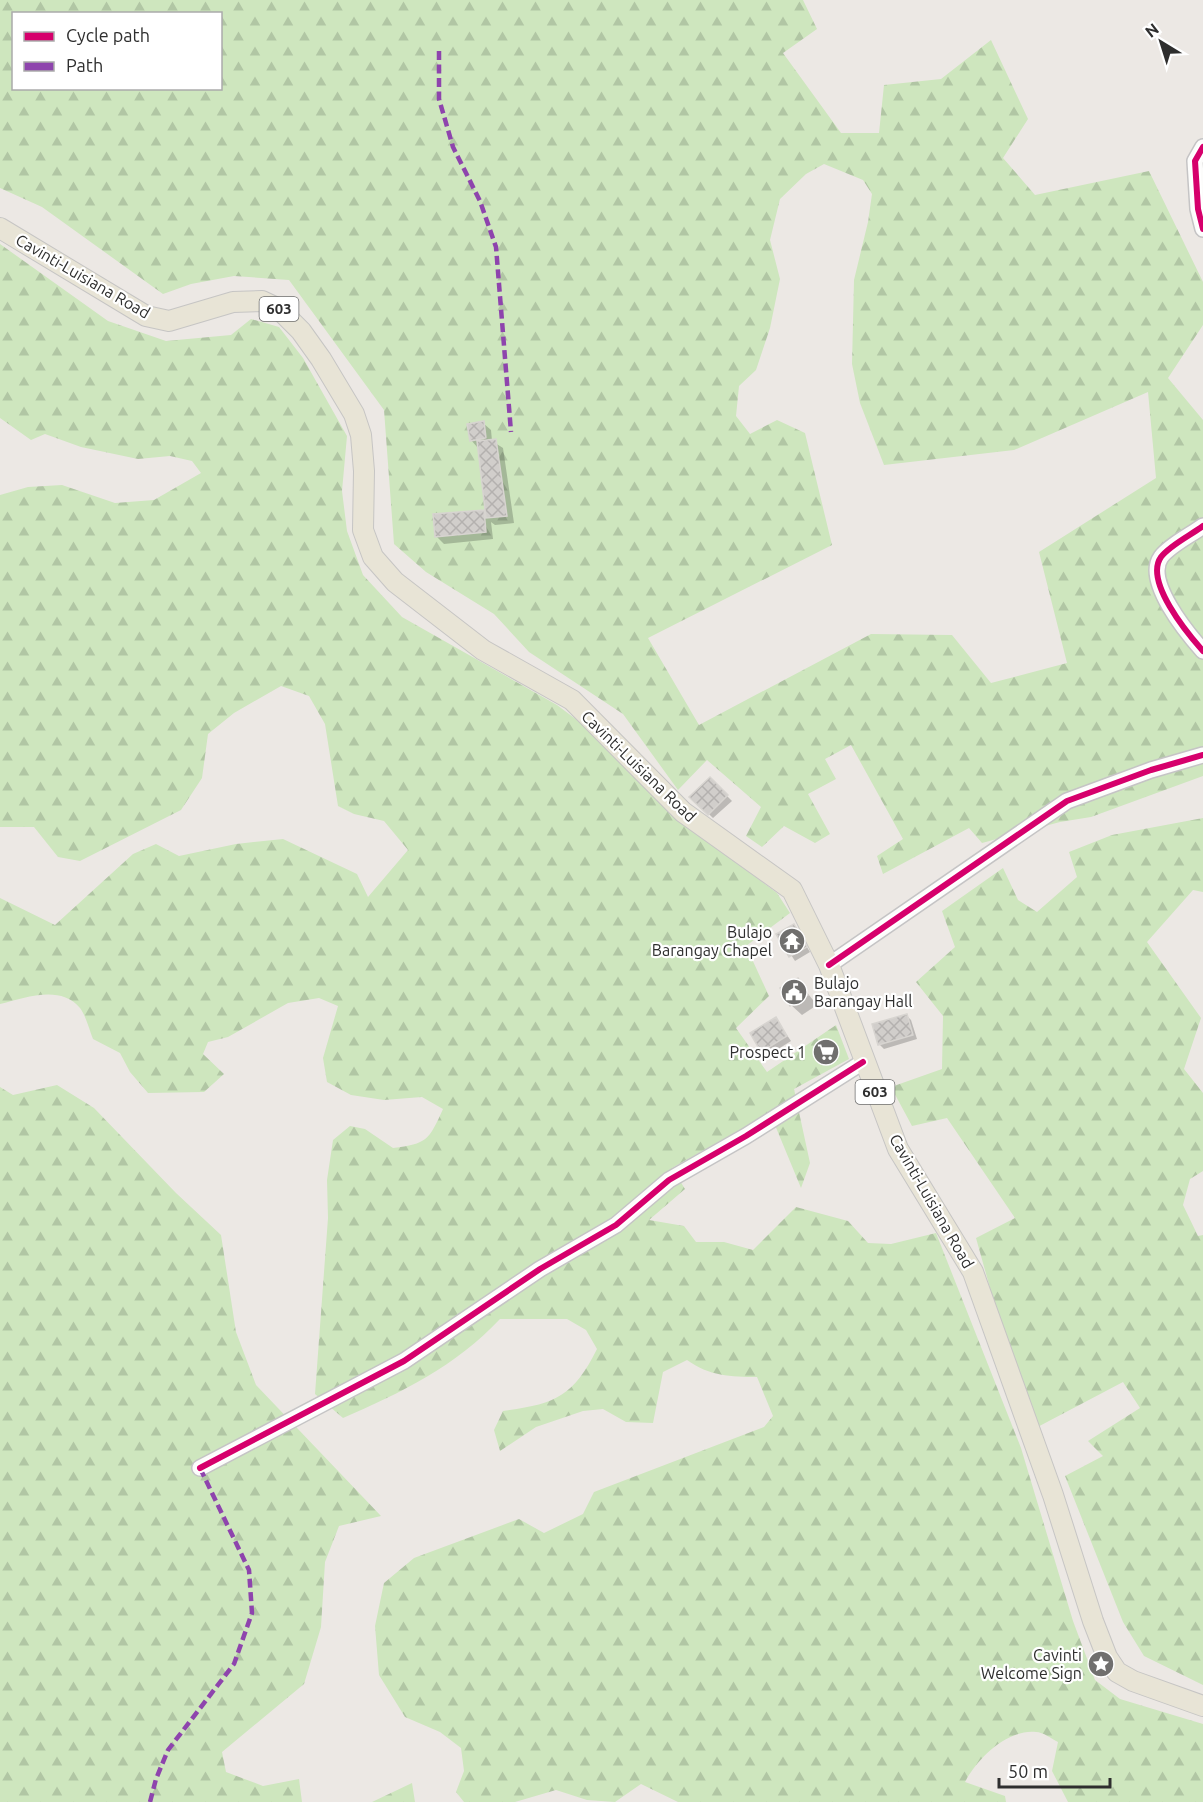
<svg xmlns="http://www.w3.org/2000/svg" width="1203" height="1802" font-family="Ubuntu,sans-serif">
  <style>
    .forest { fill: url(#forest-firs); fill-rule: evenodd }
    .shadow { fill: #0003 }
    .building { fill: url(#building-cross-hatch); stroke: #d7d4d0; stroke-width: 1.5 }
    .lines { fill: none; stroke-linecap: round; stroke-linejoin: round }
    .minor-casing { stroke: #c5c4c5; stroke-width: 18 }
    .major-casing { stroke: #c6c5c4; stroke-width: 22 }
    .minor { stroke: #fcfcfb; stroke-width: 15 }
    .major { stroke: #e8e4d6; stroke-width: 20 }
    .quiet { stroke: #8e44ad; stroke-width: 4.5; stroke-dasharray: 9 4.5; stroke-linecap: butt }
    .cycleway-casing { stroke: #fff; stroke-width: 10 }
    .cycleway { stroke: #d6006c; stroke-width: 6 }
    .labels { text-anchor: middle; stroke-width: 4.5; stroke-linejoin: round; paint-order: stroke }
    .shield { fill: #fff; stroke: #6d6d6d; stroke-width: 1.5 }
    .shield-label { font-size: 15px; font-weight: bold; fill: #2e2e2e }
    .street-label { font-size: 16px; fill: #2e2e2e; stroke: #fff }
    .poi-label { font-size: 16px; fill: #2e2e2e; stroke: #fff; text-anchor: end }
  </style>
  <defs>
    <pattern id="forest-firs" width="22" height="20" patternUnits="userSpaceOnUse" patternTransform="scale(1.5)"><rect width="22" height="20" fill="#cee6be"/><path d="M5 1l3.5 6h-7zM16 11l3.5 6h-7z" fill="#b1c6a4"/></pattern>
    <pattern id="building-cross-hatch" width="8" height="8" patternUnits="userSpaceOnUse" patternTransform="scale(1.5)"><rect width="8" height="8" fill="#d1cecb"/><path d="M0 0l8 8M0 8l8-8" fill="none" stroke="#b4b1af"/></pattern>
  </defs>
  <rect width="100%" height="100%" fill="#ece8e4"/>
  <path class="forest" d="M0,0H803L817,29L783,53L841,133H879L884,85L941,79L991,40L1028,119L1003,158L1035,195L1149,171L1203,282V325L1168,378L1203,420V776L1091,817L1060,822L982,843L969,828L883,874L877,856L903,839L851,745L825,759L836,779L808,794L830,834L815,843L784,826L762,847L746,836L761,807L707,760L678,790L623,714L529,652L494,614L426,572L394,544L384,410L289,280L234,276L191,284L163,294L42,207L0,188ZM14,14H220V88H14ZM824,164L863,180L872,194L868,222L854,280L852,364L860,403L884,465L1014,450L1148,392L1156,478L1039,552L1067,663L991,683L952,635L871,634L699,725L648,638L832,545L805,433L777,420L750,434L736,416L739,386L756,370L770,328L780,279L770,240L780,199L806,174Z
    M0,244L108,321L166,341L231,335L251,319L279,327L303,358L347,436L342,491L347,531L363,575L402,617L557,705L585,726L672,815L777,893L790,913L746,946L769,996L736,1028L767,1072L836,1025L849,1059L794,1089L810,1163L801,1188L770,1113L672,1168L685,1189L649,1220L684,1226L696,1242H724L753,1250L796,1207L848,1221L868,1243L891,1244L936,1233L1021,1448L1073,1621L1095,1680L1120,1699L1203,1724V1802H1068L1052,1771L1058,1742C1052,1739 1043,1732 1036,1732C1007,1729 977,1759 965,1782L1005,1796L1006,1802H678L641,1784L615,1802L587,1800L556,1790L515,1802H464L456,1792L464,1771L461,1748L440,1732L405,1717L379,1675L375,1626L384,1583L414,1558L519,1519L544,1533L583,1514L594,1492L764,1427L773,1416L757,1377C731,1377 709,1376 687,1360L663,1372L653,1423L626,1422L603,1409L583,1411L536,1427L500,1451L494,1430L503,1411C555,1404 573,1397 597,1349L586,1330L567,1319H500C456,1366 401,1393 343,1418L315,1394L328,1218L327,1180L333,1140L350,1126L365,1129L393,1148C427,1144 429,1140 443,1109L422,1097L384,1100L351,1095L327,1082L323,1058L338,1006L319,998L288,1003L228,1037L208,1042L203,1054L224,1074L204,1092L148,1093L130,1072L120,1053L93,1039C89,1029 86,1016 80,1008C60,984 25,998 0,1004V898L55,925L133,854L156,844L179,856L236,844L283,839L357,874L368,897L408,850L384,821L354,814L338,806L325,724L309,696L281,686L234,713L208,734L202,778L181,810L80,861L58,857L34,827H0V495L28,487L62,485L115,503L154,500L201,473L192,461L170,456L138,459L81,447L45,434L31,440L0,418Z
    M1203,818V892L1193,890L1147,942L1201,1018L1184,1069L1203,1093V1171L1190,1179L1183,1205L1198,1236L1203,1235V1685L1144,1656L1123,1622L1065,1476L1103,1456L1088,1441L1140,1408L1123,1382L1030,1431L976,1238L1015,1218L947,1118L912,1126L891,1087L942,1069L943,1016L916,982L955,947L942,911L1003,868L1018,900L1037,912L1077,877L1069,852L1112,835Z
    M57,1085L94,1108L176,1193L221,1235L236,1332L256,1385L381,1516L339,1526L325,1562L321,1627L304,1684L222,1752L226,1772L263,1786L299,1779L302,1802H0V1087L13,1095Z
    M412,1783L415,1802H372Z"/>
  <path class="shadow" d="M483,423L491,430L492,441L503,448L514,523L495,525L491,522L493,539L444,544L436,536L484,511L487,514L478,448L471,440Z
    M710,779L732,801L713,818L691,797Z
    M794,926L810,952L795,961L778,935Z
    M797,980L817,1005L802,1015L791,1005Z
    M907,1016L911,1020L917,1039L884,1049L879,1044Z
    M776,1019L791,1041L767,1056L762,1051Z"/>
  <path class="building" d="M484,421L486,438L470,441L467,424Z
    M496,439L507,516L486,518L477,441Z
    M484,510L486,532L435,537L433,514Z
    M710,777L728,795L708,815L689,797Z
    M794,924L807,947L789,957L776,934Z
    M798,978L808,995L790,1006L780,988Z
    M907,1014L913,1035L878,1045L872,1024Z
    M776,1017L787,1036L761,1052L750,1033Z"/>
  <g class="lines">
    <defs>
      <path id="minor" d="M1203,147L1195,161L1198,209L1203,229
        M1203,526C1191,535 1170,545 1161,557C1144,581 1187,633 1203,651
        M829,965L1067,801L1151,770L1203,755
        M200,1468L404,1361L540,1269L616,1225L669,1180L746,1136L863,1062"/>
      <path id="major" d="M0,228L146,316L169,321L233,302L262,301L279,309L301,331L321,359L354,414L361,435L364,471L363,530L373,557L395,582L483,650L572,700L683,812L792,890L829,965L898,1149L973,1272L1053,1495L1093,1621L1107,1657L1117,1672L1133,1681L1203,1706"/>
    </defs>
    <use href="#minor" class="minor-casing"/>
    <use href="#major" class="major-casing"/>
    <use href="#minor" class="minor"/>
    <use href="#major" class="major"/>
    <path class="quiet" d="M439,51V99L453,147L480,201L496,247L511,432
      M150,1802L156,1779L168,1750L234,1664L252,1613L249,1570L200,1468"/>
    <defs>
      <path id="cycleway" d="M1203,147L1195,161L1198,209L1203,229
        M1203,526C1191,535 1170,545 1161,557C1144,581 1187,633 1203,651
        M829,965L1067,801L1151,770L1203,755
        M200,1468L404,1361L540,1269L616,1225L669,1180L746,1136L863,1062"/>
    </defs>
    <use href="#cycleway" class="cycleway-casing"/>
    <use href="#cycleway" class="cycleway"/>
  </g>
  <defs>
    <symbol id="temple-disc" viewBox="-11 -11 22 22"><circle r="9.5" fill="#706f6e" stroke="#fff"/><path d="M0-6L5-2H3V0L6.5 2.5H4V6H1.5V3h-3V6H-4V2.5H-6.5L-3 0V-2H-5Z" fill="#fff"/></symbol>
    <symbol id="civic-disc" viewBox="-11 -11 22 22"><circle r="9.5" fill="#706f6e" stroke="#fff"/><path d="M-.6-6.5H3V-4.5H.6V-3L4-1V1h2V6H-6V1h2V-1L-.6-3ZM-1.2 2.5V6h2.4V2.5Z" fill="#fff"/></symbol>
    <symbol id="supermarket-disc" viewBox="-11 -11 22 22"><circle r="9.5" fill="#706f6e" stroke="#fff"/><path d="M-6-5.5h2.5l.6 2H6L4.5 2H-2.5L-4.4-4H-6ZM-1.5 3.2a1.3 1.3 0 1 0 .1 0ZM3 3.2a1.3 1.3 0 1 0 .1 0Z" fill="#fff"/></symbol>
    <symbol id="sight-disc" viewBox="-11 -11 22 22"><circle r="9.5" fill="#706f6e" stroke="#fff"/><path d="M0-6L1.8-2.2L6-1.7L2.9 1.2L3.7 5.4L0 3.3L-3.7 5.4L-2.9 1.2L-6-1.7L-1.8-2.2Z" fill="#fff"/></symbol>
  </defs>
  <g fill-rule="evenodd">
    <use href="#temple-disc" x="777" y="926" width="30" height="30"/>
    <use href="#civic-disc" x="779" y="977" width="30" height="30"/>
    <use href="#supermarket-disc" x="811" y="1037" width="30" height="30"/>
    <use href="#sight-disc" x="1086" y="1649" width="30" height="30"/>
  </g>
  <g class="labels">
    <g class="shield">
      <rect x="259.5" y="297" width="39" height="24" rx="4.5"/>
      <rect x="855.5" y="1080" width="39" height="24" rx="4.5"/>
    </g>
    <g class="shield-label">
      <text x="279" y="314">603</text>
      <text x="875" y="1097">603</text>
    </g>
    <g class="street-label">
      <text transform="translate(83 276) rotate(30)" y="6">Cavinti-Luisiana Road</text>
      <text transform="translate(639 766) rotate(44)" y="6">Cavinti-Luisiana Road</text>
      <text transform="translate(932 1201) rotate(60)" y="6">Cavinti-Luisiana Road</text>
    </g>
    <g class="poi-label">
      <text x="772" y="938">Bulajo<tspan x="772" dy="18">Barangay Chapel</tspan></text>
      <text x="814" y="989" text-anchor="start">Bulajo<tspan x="814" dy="18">Barangay Hall</tspan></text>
      <text x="806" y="1058">Prospect 1</text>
      <text x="1082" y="1661">Cavinti<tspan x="1082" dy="18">Welcome Sign</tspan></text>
    </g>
  </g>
  <rect x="12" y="12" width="210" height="78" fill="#ffffff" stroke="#ababab" stroke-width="1.5"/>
  <rect x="24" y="32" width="30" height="9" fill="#d6006c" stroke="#ababab" stroke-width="1.5"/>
  <text x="66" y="42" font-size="18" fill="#2e2e2e">Cycle path</text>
  <rect x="24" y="62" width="30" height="9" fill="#8e44ad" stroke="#ababab" stroke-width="1.5"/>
  <text x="66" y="72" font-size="18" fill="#2e2e2e">Path</text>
  <g transform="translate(1161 42) rotate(322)" stroke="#ffffff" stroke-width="4.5" paint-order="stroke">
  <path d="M0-4.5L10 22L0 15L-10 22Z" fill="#2e2e2e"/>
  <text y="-9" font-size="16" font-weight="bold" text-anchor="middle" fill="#2e2e2e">N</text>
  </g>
  <path d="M999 1778v9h111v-9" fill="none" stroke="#2e2e2e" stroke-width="3"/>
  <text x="1008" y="1778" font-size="18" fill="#2e2e2e" stroke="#ffffff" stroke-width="4.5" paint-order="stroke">50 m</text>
</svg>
